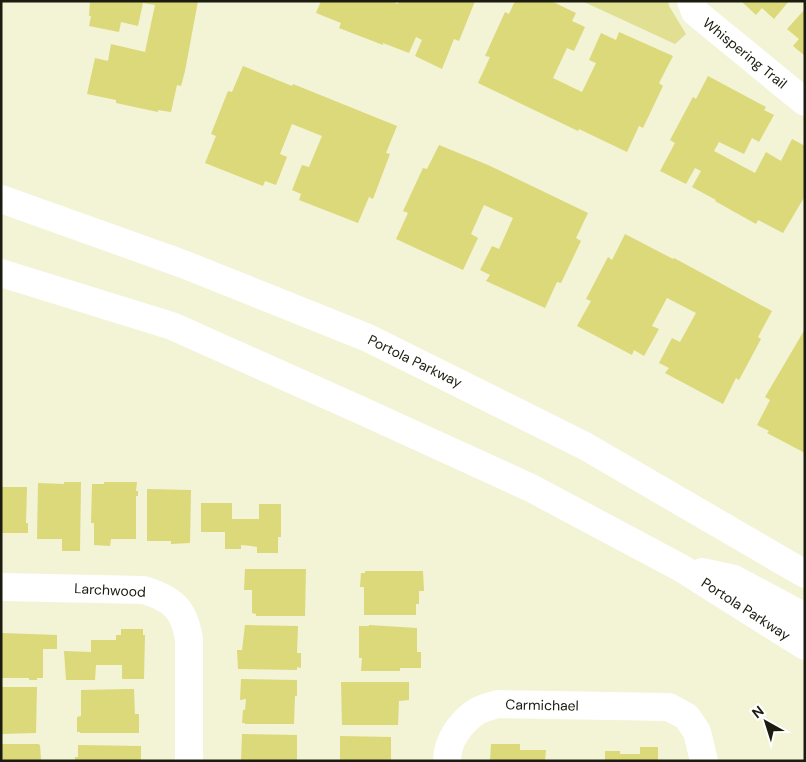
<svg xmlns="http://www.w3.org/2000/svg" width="806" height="762" font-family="'DM Sans',sans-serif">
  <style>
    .green { fill: #e0df92 }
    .building { fill: #dbd97a }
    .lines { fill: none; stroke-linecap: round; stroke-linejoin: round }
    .minor { stroke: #fff; stroke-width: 28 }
    .major { stroke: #fff; stroke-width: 28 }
    .labels { text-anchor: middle; stroke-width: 4; stroke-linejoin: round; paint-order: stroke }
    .street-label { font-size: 14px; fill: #1b1b10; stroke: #fff }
  </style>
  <rect width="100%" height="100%" fill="#f3f3d6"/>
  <path class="green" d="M582,1H668L669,6L686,34L675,44Z"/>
  <path class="building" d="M90,1H198L185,71L181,86L177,85L171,112L158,110V112L116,103V100L87,94L95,58L108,61L111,44L145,52L155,5L143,3L138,26L121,22L119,32L89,26L91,16H89Z
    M321,1H391L398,4L399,1H475L459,41L454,39L442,69L415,56L422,40L416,37L409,53L383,43V45L339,28L341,23L316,13Z
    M515,1H551L576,13L572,21L585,27L574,51L567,48L553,78L582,92L596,63L589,60L601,33L616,40L619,32L673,56L659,83L663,86L643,128L639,126L627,152L579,129L578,131L478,83L490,57L485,56L505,12L509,14Z
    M741,1H789L774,19L762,8L756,15Z
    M805,9V56L793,46L799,39L787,29Z
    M243,66L292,86L293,84L397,126L386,153L390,154L373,199L369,197L358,223L299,200L301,194L292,190L302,165L309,167L322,136L292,124L280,154L287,157L276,185L265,181L263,186L205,163L216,136L211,134L228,91L232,92Z
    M708,76L766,107L764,110L774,115L759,142L752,138L744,154L719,142L714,151L755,173L766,152L781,161L792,139L805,146V196L783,233L758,220L756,224L715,201L716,200L692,187L701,171L695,168L686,184L660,171L675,143L670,140L693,97L696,99Z
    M439,145L488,165L588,213L576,238L581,241L561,283L557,282L545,308L486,281L490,275L480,270L492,246L499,249L513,218L484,205L471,234L478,238L463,270L396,239L408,213L403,211L423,168L427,169Z
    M625,234L673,259L674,258L772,311L758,337L761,339L739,380L736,378L723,404L665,373L669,368L659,363L672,338L680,342L696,313L667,298L652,326L659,329L644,356L634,350L632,355L577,326L591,301L586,299L608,257L612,260Z
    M805,329V453L767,433L769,431L757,425L770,400L765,397Z
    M64,482H81L80,551H62V539H37L38,483L64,484Z
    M104,482H137L136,491H138V496H136V539H111L110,546L94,545V523H91L92,484H104Z
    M1,487H27L26,523H28V533H1Z
    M147,489L191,490L190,543L171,544V541H147Z
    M201,503H232V519H259V504H281V537H278V553H257V547L251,546L241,545V549H225V532H201Z
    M245,569H306L305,616H256V614L252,613V590H244Z
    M365,571H423L424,591H419V604H416V615H364V587H360L361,573H365Z
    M245,625L298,626L297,653H301V668L297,667V670L238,669L237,650H242Z
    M369,625L417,628V652H421V668H400V671H361L362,658H359V626H369Z
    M121,629H143V635H145L144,679H122V665H96L95,680H66L64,651L91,652V640H116V635H121Z
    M2,633L57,635V649H43V678H37V680H29V678H1Z
    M241,679L297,680V696H295L294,724H245V723H242L243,710H245L246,699L240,700Z
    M341,682H409V700L399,701L398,725H342Z
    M1,687H37L36,733L1,734Z
    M127,689H134L135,714H139V733H80V732H77V717L81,716V690Z
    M242,734L297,735V761H241Z
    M340,736L391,737V761H340Z
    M1,744H38L40,745L41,760L1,761Z
    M491,744H520V750H546L545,761H490Z
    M78,745L141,746V761H75V757H78Z
    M640,747H658V761H605V751H620V754H640Z"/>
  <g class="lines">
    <path class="minor" d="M691,1L695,12L805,102
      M1,587L144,590C173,599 184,609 189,639V761
      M447,761C447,741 460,723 476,712C482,708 491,706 498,704L669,707L687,717L697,732L704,761"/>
    <path class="major" d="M1,199L183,264L368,338L585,446L805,574
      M1,273L172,326L358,409L531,488L681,568L805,646
      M702,572L734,579L805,617"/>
  </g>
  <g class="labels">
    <g class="street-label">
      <text transform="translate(745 53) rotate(39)" y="5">Whispering Trail</text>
      <text transform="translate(415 361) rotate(26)" y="5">Portola Parkway</text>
      <text transform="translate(110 590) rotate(3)" y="5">Larchwood</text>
      <text transform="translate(746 609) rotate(33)" y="5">Portola Parkway</text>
      <text transform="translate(542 705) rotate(1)" y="5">Carmichael</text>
    </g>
  </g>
  <rect width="806" height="762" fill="none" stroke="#1b1b10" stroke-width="5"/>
  <g transform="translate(766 722) rotate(321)" stroke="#ffffff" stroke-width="4" paint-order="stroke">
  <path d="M0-4L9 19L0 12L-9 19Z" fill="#1b1b10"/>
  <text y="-8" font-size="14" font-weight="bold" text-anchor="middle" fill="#1b1b10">N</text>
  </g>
</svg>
